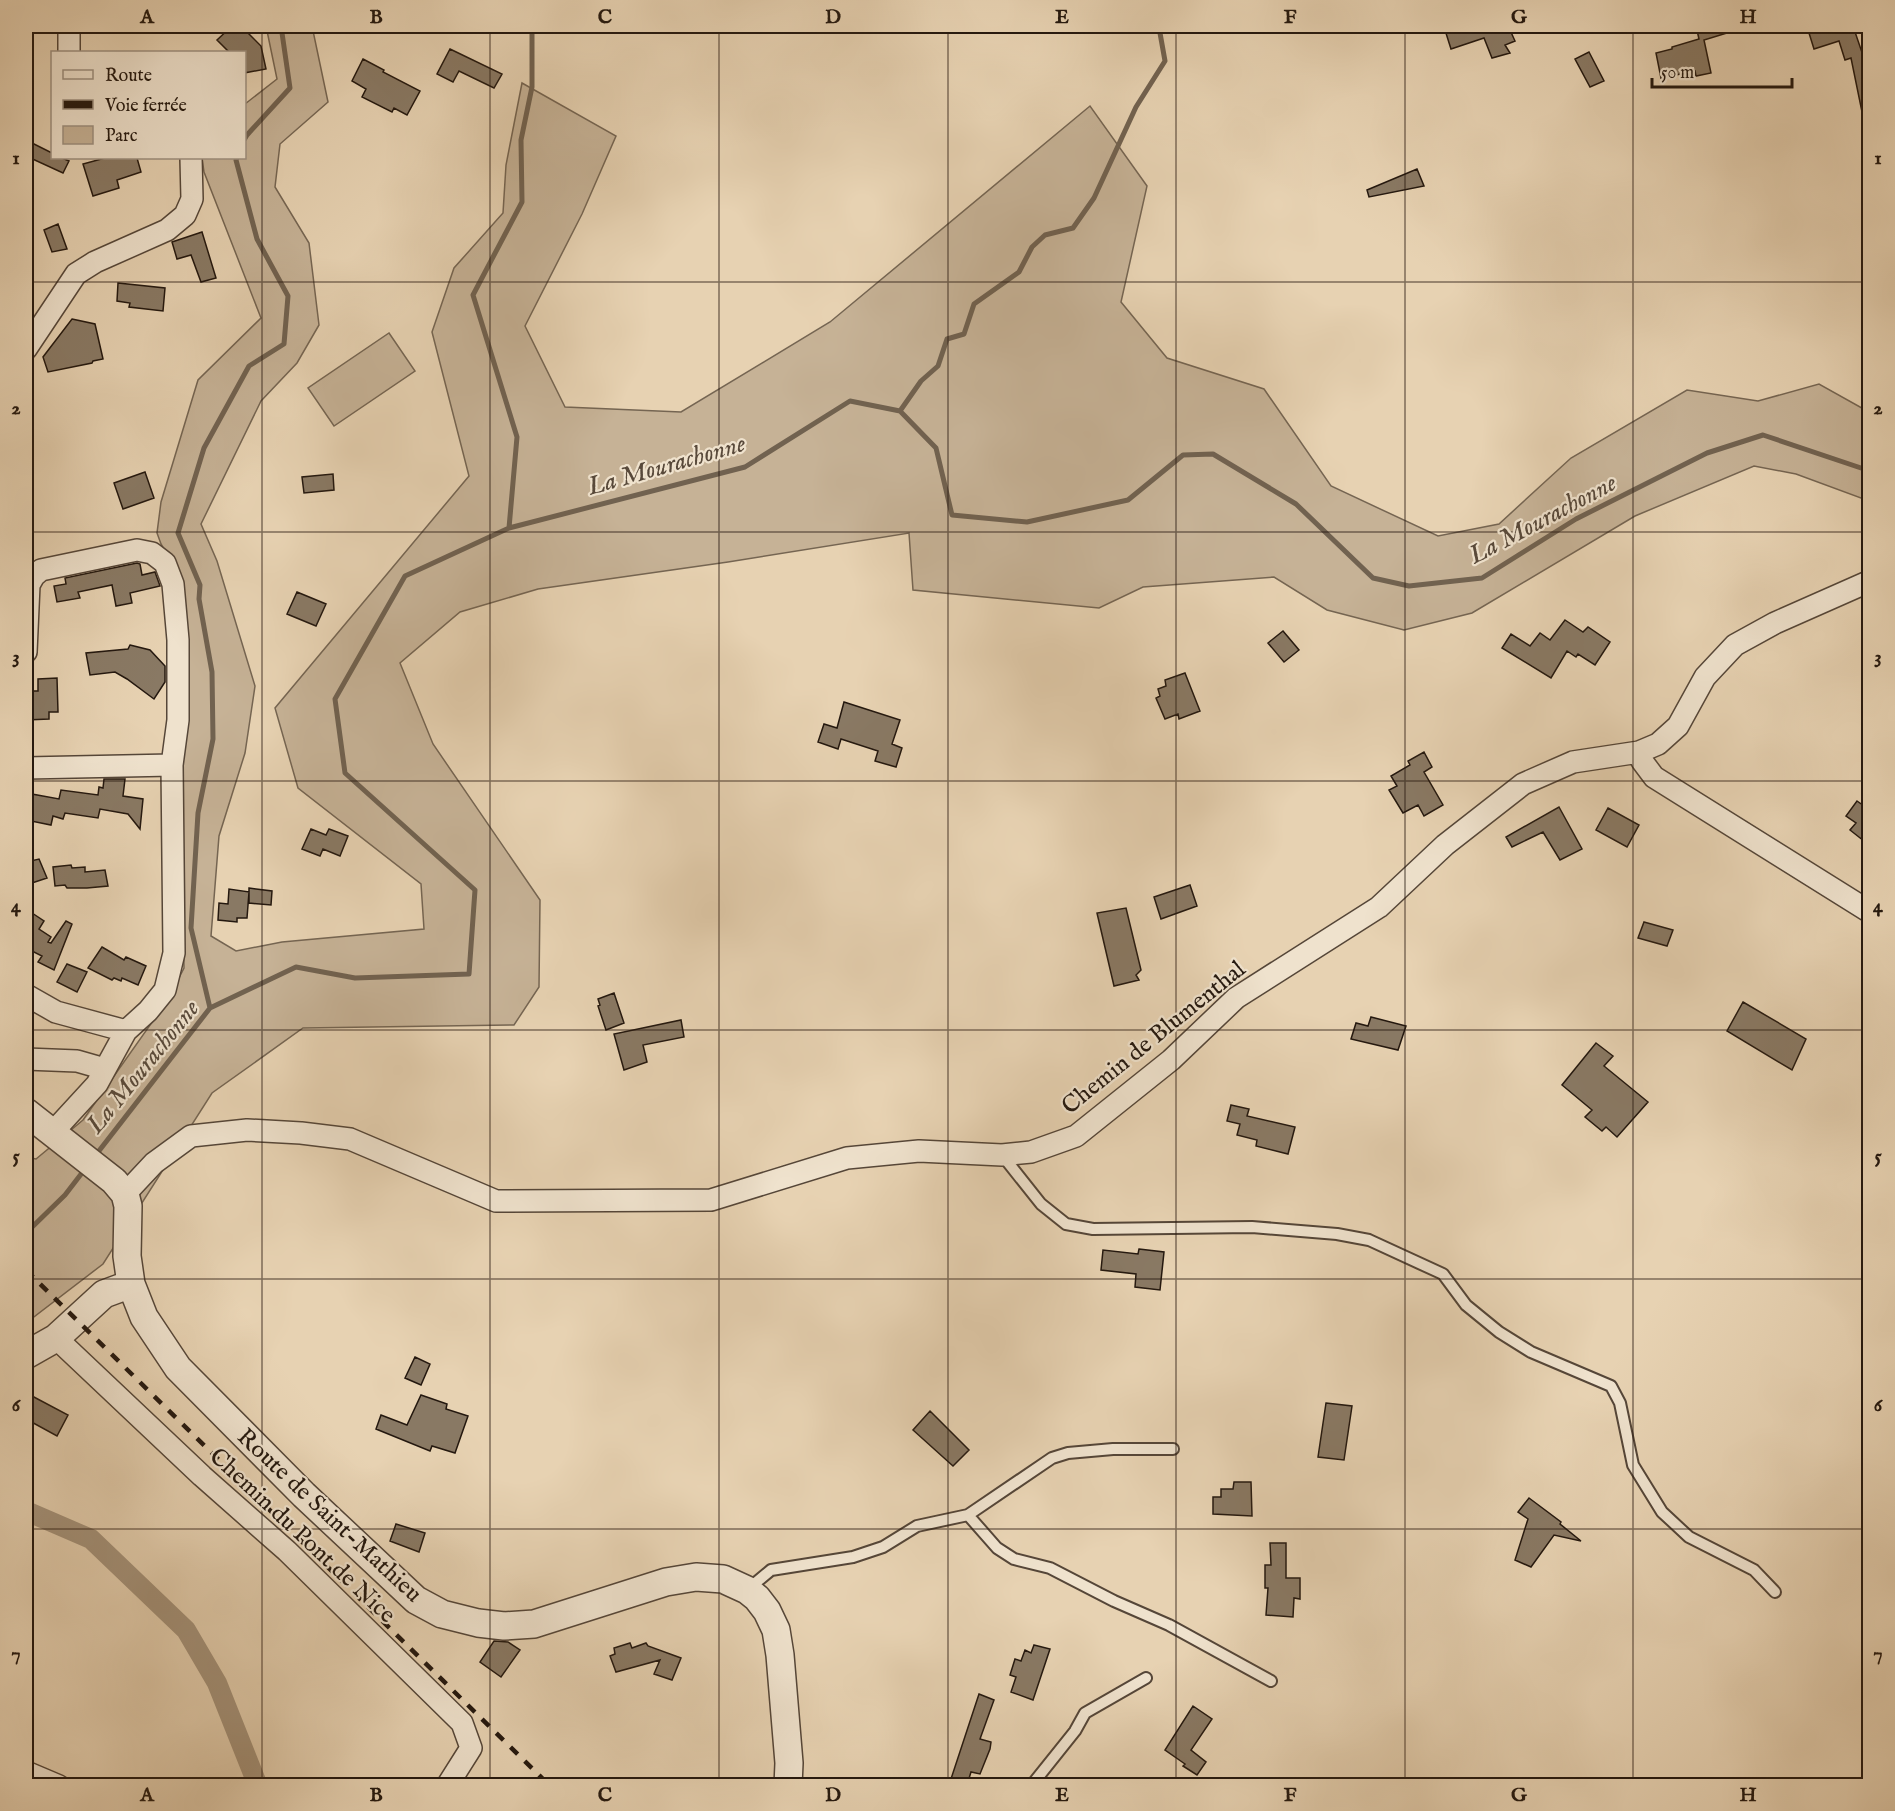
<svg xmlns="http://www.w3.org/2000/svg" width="1895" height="1811" font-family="'IM FELL English',serif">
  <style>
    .green { fill: #c6b296; stroke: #756552; stroke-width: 1.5 }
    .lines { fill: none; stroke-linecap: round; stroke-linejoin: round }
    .stream { stroke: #716250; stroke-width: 5 }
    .canal { stroke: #a5937b; stroke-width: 20 }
    .building { fill: #897964; stroke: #24180f; stroke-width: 1.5 }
    .service-casing { stroke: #554638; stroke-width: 14 }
    .minor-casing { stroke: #554638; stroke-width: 24 }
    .tertiary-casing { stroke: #554638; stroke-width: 30 }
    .service { stroke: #efe2cd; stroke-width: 10 }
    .minor { stroke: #efe2cd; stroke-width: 21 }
    .tertiary { stroke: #efe2cd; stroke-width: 27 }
    .rail { stroke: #24180f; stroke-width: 4.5; stroke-dasharray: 10 10; stroke-linecap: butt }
    .grid { fill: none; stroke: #24180f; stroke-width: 1.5; stroke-opacity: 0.55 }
    .labels { text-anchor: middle; stroke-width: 4.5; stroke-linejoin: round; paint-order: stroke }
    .street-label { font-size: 24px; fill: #24180f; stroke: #efe2cd }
    .water-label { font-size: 26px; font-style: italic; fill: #58493a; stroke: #efe2cd }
    .neatline { fill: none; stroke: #24180f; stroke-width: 2 }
    .grid-label { font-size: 20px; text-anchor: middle; font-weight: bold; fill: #24180f }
  </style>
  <rect width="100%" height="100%" fill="#e7d2b2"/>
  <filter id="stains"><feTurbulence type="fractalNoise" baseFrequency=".00333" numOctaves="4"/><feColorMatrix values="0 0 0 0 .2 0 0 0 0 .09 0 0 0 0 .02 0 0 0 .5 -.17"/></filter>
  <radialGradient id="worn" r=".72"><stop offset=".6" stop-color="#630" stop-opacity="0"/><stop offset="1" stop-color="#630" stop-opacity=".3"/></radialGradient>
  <path class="green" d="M266,26H312L328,102L280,144L275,187L309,243L319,325L297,363L261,401L201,524L217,561L255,686L245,753L219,836L211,936L236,951L282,942L424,929L421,884L298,788L275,708L469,476L432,332L454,268L503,213L506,165L522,83L616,136L582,214L525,326L565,407L681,412L830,322L1090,106L1147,186L1121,302L1167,358L1264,389L1331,486L1438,536L1499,524L1571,458L1687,390L1758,401L1819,384L1869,412V501L1796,474L1754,466L1635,516L1472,613L1404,630L1327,610L1274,577L1143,587L1099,608L913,590L909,533L728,562L538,589L460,612L400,663L433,744L540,900L539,987L514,1025L303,1028L212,1093L103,1264L26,1323V1157L36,1159L83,1120L167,1001L184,968L177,571L161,544L157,533L161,502L198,380L261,318L204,172L202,158H244L245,104L277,79Z
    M389,333L415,371L334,426L308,388Z"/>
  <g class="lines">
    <path class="stream" d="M244,140L247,135L290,88L281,26
      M900,411L921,381L938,366L947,339L964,334L974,304L1019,272L1032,247L1045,235L1073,228L1094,198L1136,107L1165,61L1160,33L1161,26
      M509,528L517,437L473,295L522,202L521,140L532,87V26
      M210,1008L191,928L198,813L213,739L212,672L199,599L200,585L178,533L204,448L249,366L284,344L288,296L257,239L236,160L237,158
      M95,1156L210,1008L296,967L355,978L469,974L475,890L345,773L335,699L405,576L509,528L745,467L850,401L900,411L936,448L952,515L1027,522L1128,500L1183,455L1213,454L1296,504L1373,578L1409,586L1482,578L1576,519L1707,453L1763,435L1870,471
      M26,1233L65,1195L85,1169"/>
    <path class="canal" d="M26,1511L91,1539L186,1630L217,1683L258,1786"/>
  </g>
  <path class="building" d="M232,26H241L261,46L266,69L244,73V52H229L217,40Z
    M1458,26H1514L1515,28L1510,30L1515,41L1505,45L1510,53L1492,58L1484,38L1451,49L1445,30Z
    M1696,26H1739L1740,29L1704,40L1711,73L1696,76L1695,71L1661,78L1656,53L1672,49V47L1699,39Z
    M1835,26H1853L1869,73V111L1862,112L1851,58L1845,60L1839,41L1814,49L1809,33Z
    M450,49L502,74L494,88L459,71L453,82L437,74Z
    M1589,52L1604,81L1590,87L1575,59Z
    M363,59L384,70L383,72L420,91L407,115L394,108L392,112L362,97L366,89L352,81Z
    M26,140L52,153V158H62L69,161L63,173L26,156Z
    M105,158H137L141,172L117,180L119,188L93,196L83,164Z
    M1417,169L1424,186L1369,197L1367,190Z
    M58,224L67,249L52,252L44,230Z
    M202,232L216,278L201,282L191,255L177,259L172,242Z
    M118,283L165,288L163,311L129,307L130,303L117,301Z
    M72,319L95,324L103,359L93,361L92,363L48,372L43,357Z
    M145,472L154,498L123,509L114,483Z
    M333,474L334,490L304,493L302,477Z
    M137,563L140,564L142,575L155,572L160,586L130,593L132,603L116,606L112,585L78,592L80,598L57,602L54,586L66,584L65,578Z
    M297,592L326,604L316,626L287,614Z
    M1565,620L1583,632L1588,627L1610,642L1595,665L1578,654L1576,657L1567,651L1551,678L1502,648L1511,634L1530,646L1540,633L1550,640Z
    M1283,631L1299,650L1284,662L1268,643Z
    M130,645L150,650L165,666V682L154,699L127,679L115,672L90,675L86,653L128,649Z
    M1185,673L1200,711L1179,719L1178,714L1165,719L1156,698L1160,696L1158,689L1166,686L1165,680Z
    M57,678L58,712H49V719L26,720V700H29V691H38V679Z
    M844,702L900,720L892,744L902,748L896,767L875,761L878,751L841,739L838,749L818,742L824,724L837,728Z
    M1424,752L1432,767L1424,772L1443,805L1424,816L1418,805L1403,813L1389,790L1397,786L1391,776L1410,765L1408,761Z
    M104,779H125L123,796L143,799L140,829L128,814L100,809L98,818L65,813L63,819L53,816L51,825L26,820V793L59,799L61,790L98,795L99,787L103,788Z
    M1857,801L1867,808L1869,805V845L1850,830L1856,823L1846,816Z
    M1559,807L1582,849L1560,860L1543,832L1512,847L1506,837Z
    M1608,808L1639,825L1627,847L1596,830Z
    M311,829L326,835L329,829L348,836L340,856L323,849L320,856L302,849Z
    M39,859L47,878L26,885V862Z
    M71,865L72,868L85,867V872L105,870L108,886L87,888H67L65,885L55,886L53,867Z
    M1190,885L1197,906L1161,919L1154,897Z
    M249,888L272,891L271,905L249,903V892L247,918H237V922L218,920L219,903L228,904L229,889L249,892Z
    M1126,908L1141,970L1136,975L1139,980L1114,986L1097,913Z
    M26,909L44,921L39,929L51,937L48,942L51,943L66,921L72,924L54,970L38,962L42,956L26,948L28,946L26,949Z
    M1644,922L1673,930L1667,946L1638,938Z
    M102,947L124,960L126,957L146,966L138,985L122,978L121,981L114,978L112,980L88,968Z
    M67,964L87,972L77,992L57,982Z
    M614,993L624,1023L606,1030L598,1006L600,1005L598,999Z
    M1743,1002L1806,1039L1792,1070L1727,1031Z
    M1371,1017L1406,1026L1398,1050L1351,1039L1356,1023L1368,1026Z
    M681,1020L684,1037L643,1045L647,1062L624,1070L614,1034Z
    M1596,1043L1613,1056L1604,1066L1648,1102L1617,1137L1606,1127L1602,1131L1585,1117L1592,1110L1562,1085Z
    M1231,1105L1249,1109L1247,1116L1295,1127L1288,1154L1256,1146L1257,1140L1237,1135L1240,1124L1227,1121Z
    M1139,1249L1164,1252L1160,1290L1135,1287L1136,1274L1101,1270L1103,1250L1138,1254Z
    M415,1357L430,1364L421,1385L405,1378Z
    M421,1395L447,1404L446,1409L468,1416L455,1453L432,1446L430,1451L376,1429L381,1415L407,1425Z
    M32,1396L68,1415L57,1436L26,1419V1408Z
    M1326,1403L1352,1406L1344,1460L1318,1457Z
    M930,1411L969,1450L953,1466L913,1430Z
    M1234,1482H1251L1252,1516L1213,1514V1497H1221V1489H1233Z
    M1529,1498L1561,1522L1560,1524L1581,1541L1554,1535L1531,1567L1515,1560L1528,1519L1518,1512Z
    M396,1524L425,1533L419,1552L390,1541Z
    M1270,1543H1286V1578H1300V1599L1294,1598L1293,1617L1266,1615L1268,1588H1265V1565H1271Z
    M494,1641L508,1642L520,1650L501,1677L480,1662Z
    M630,1643L632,1648L646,1643L648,1646L681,1658L672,1680L654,1674L660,1660L616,1672L610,1656L615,1654L614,1648Z
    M1034,1645L1050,1649L1033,1700L1011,1692L1016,1677L1010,1675L1015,1659L1021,1661L1025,1650L1031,1653Z
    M979,1694L994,1700L980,1739L991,1742L990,1749L980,1774L971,1772L967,1785H949Z
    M1193,1706L1212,1719L1191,1750L1206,1762L1197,1775L1183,1766L1185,1764L1165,1750Z"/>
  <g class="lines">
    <defs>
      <path id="service" d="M1002,1155L1041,1204L1066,1224L1093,1229L1252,1227L1337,1234L1369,1240L1443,1274L1466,1305L1499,1332L1531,1352L1611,1386L1620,1403L1633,1465L1662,1512L1689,1537L1754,1570L1775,1592
        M968,1515L997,1548L1014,1559L1050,1568L1114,1601L1169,1625L1271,1681
        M747,1590L771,1570L853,1557L883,1547L917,1526L968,1515L1052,1458L1068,1453L1113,1449H1173
        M1031,1786L1075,1731L1085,1713L1146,1678"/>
      <path id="minor" d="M69,52V26
        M26,349L76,274L95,262L167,230L185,215L192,199L191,158
        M26,652L29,585L34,576L41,570L137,550L152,553L165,563L173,584L178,640V720L172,765L174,953L165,990L148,1011L126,1031L97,1084L52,1133
        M1639,752L1642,761L1654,777L1870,912
        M26,768L172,765
        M26,995L56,1012L126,1031
        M26,1059L77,1061L105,1069
        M125,1194L154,1163L191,1136L247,1130L301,1133L350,1139L496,1201L711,1200L847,1158L919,1151L1002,1155L1031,1152L1076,1136L1171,1060L1236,998L1379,907L1445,845L1523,784L1573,762L1639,752L1658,744L1678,726L1705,677L1735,645L1775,623L1870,581
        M56,1338L202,1476L287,1551L462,1723L471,1748L447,1786
        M26,1772L59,1786"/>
      <path id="tertiary" d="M26,1112L114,1181L125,1194L128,1206L127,1256L131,1284L144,1317L178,1368L304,1495L416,1600L442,1614L478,1623L504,1626L534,1624L666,1582L696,1577L723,1579L747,1590L757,1598L767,1611L776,1630L780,1655L789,1763L788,1786
        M26,1355L56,1338L104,1294L131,1284"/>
    </defs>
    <use href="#service" class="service-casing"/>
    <use href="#minor" class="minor-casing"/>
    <use href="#tertiary" class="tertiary-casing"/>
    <use href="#service" class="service"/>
    <use href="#minor" class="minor"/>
    <use href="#tertiary" class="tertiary"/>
    <path class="rail" d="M26,1270L550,1786"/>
  </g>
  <path class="grid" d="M262,26V1786M490,26V1786M719,26V1786M948,26V1786M1176,26V1786M1405,26V1786M1633,26V1786M26,282H1870M26,532H1870M26,781H1870M26,1030H1870M26,1279H1870M26,1529H1870"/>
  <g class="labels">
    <g class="street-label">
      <text transform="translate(1153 1037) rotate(-39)" y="8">Chemin de Blumenthal</text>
      <text transform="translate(330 1515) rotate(43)" y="8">Route de Saint-Mathieu</text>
      <text transform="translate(303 1535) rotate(43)" y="8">Chemin du Pont de Nice</text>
    </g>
    <g class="water-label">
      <text transform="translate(666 464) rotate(-16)" y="9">La Mourachonne</text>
      <text transform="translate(1542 518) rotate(-28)" y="9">La Mourachonne</text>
      <text transform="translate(142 1066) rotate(-51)" y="9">La Mourachonne</text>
    </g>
  </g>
  <rect width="1895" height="1811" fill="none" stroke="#e7d2b2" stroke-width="66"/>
  <rect x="51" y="51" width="195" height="108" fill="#efe2cd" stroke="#9e9181" stroke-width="1.5"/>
  <rect x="63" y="70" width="30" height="9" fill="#efe2cd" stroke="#9e9181" stroke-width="1.5"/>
  <text x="105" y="81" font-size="18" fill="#24180f">Route</text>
  <rect x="63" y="100" width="30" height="9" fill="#24180f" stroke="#9e9181" stroke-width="1.5"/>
  <text x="105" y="111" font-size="18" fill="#24180f">Voie ferrée</text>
  <rect x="63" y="126" width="30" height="18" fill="#c6b296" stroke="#9e9181" stroke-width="1.5"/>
  <text x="105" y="141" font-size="18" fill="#24180f">Parc</text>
  <path d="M1652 78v9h140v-9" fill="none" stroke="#24180f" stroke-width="3"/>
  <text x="1661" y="78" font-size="18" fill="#24180f" stroke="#efe2cd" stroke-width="4.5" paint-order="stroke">50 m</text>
  <rect x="33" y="33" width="1829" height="1745" class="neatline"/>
  <g class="grid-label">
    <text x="147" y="23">A</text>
    <text x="376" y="23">B</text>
    <text x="605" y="23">C</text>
    <text x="833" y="23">D</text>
    <text x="1062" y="23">E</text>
    <text x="1290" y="23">F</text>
    <text x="1519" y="23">G</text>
    <text x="1748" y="23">H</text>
    <text x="16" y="164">1</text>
    <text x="1878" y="164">1</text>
    <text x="16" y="414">2</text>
    <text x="1878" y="414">2</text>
    <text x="16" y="663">3</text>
    <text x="1878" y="663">3</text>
    <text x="16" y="912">4</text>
    <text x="1878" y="912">4</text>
    <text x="16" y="1162">5</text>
    <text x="1878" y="1162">5</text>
    <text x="16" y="1411">6</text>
    <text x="1878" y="1411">6</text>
    <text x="16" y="1660">7</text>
    <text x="1878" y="1660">7</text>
    <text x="147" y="1801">A</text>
    <text x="376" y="1801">B</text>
    <text x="605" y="1801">C</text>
    <text x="833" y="1801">D</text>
    <text x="1062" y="1801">E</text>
    <text x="1290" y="1801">F</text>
    <text x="1519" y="1801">G</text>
    <text x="1748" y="1801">H</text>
  </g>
  <rect width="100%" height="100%" filter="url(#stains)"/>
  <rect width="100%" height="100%" fill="url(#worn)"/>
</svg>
